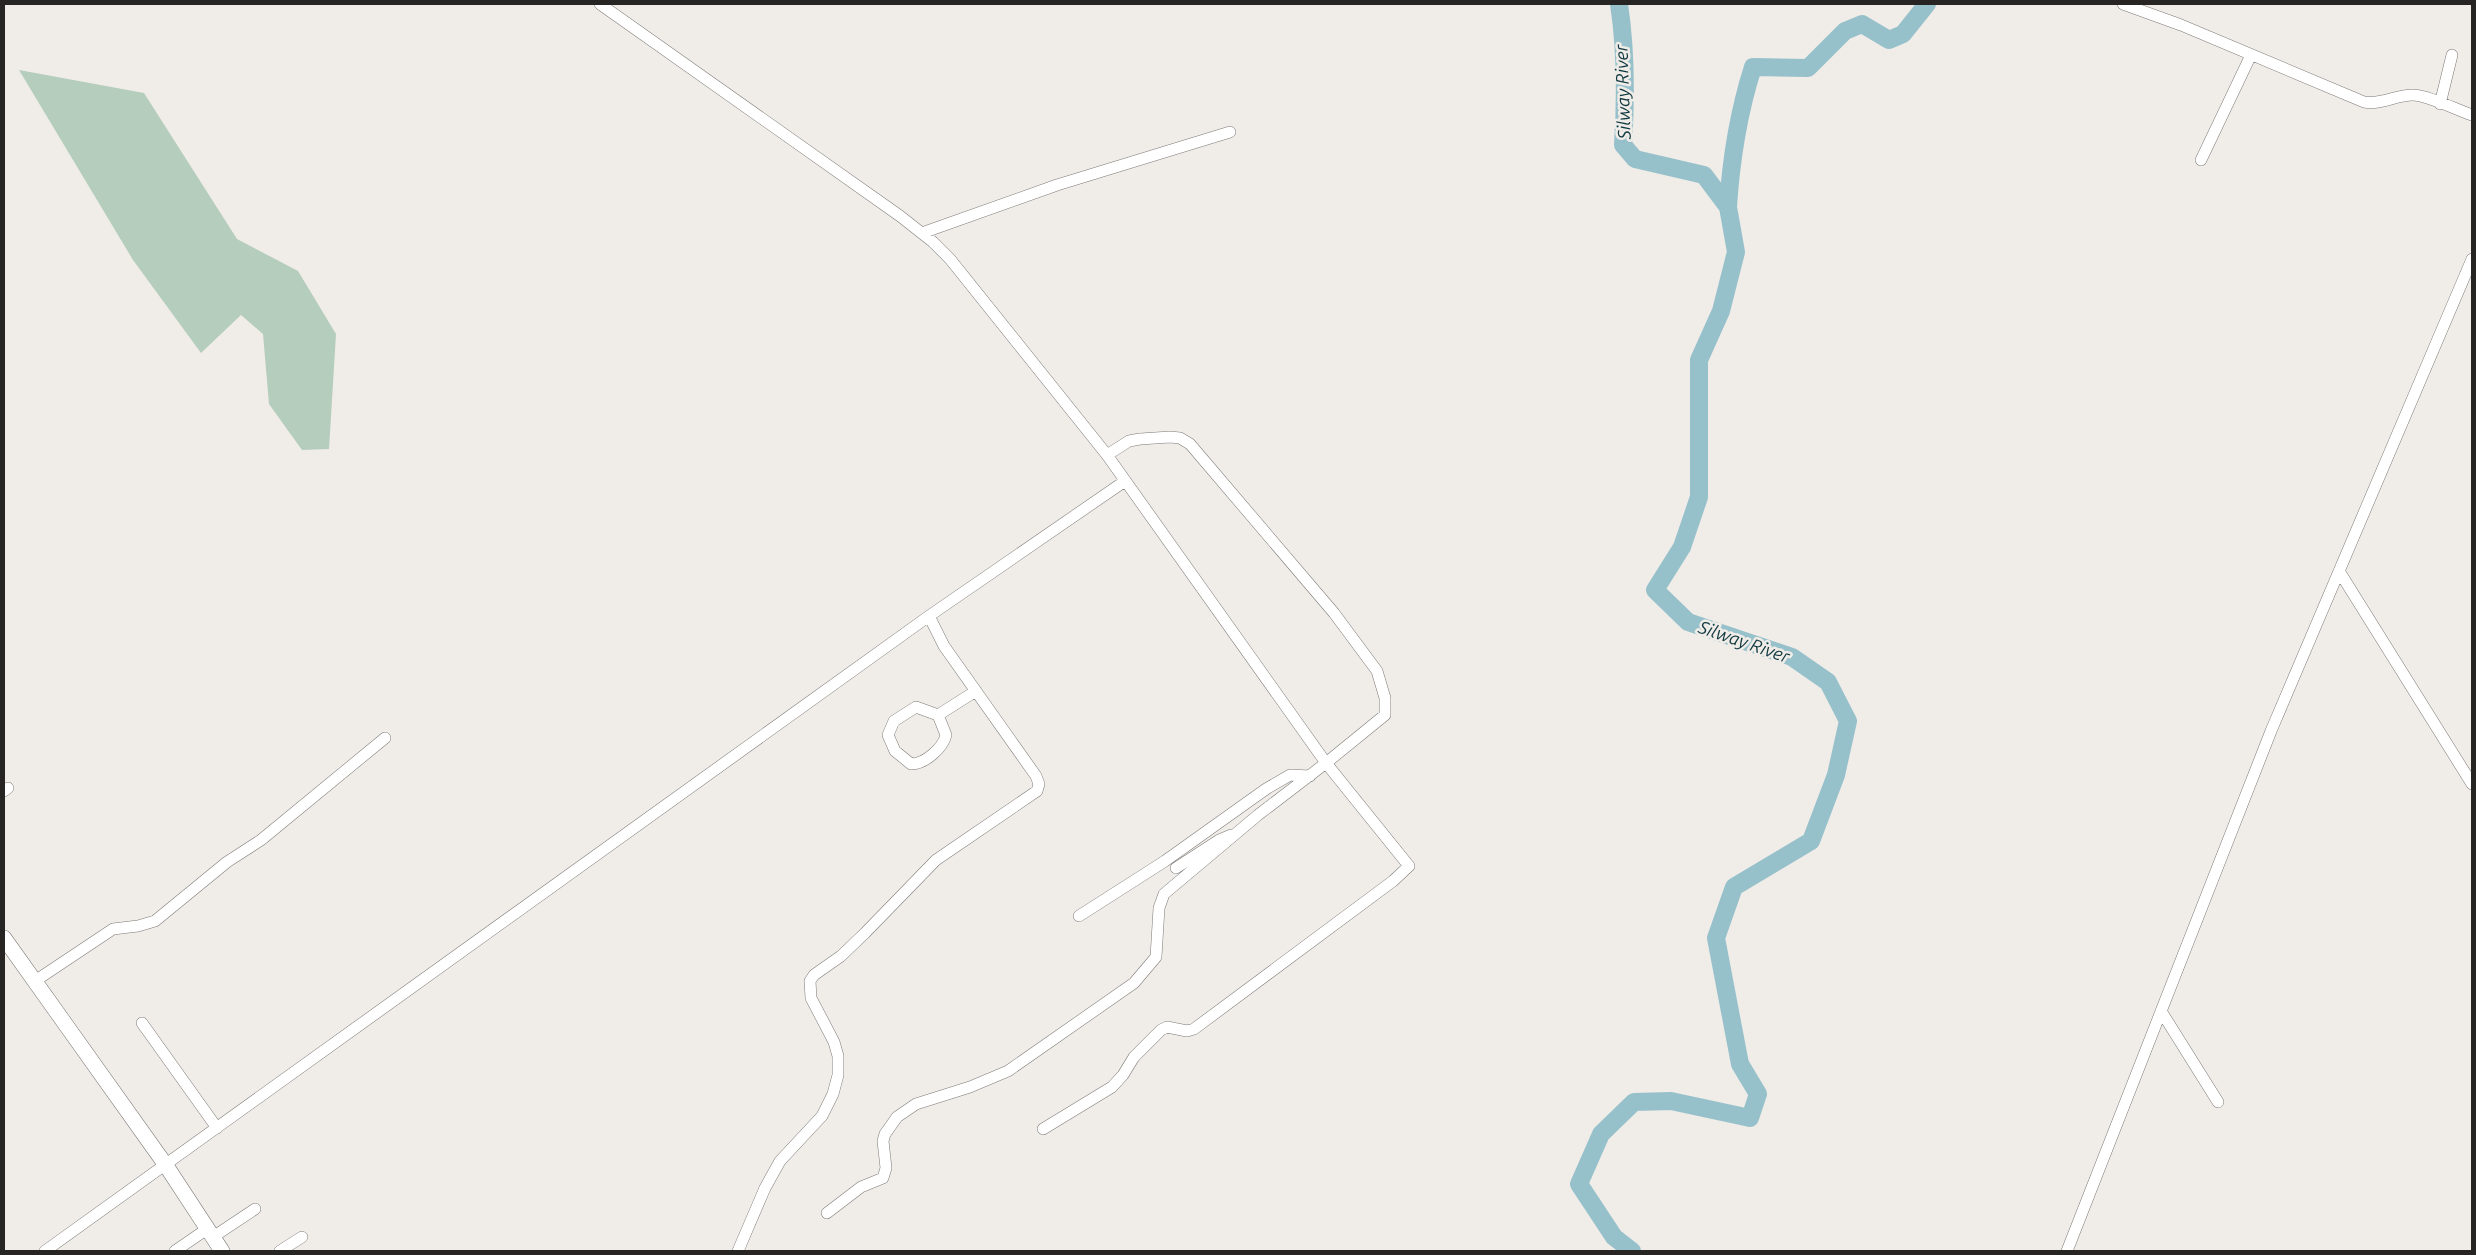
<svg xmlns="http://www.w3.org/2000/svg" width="2476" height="1255" font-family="Ubuntu,sans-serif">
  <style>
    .green { fill: #b5cdbc }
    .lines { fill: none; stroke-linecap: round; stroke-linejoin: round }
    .river { stroke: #96c1cb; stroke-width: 18 }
    .minor-casing { stroke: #7e7b78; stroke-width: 12 }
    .tertiary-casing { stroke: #7e7b78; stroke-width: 16 }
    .minor { stroke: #fff; stroke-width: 11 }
    .tertiary { stroke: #fff; stroke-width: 15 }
    .labels { text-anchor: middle; stroke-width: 5; stroke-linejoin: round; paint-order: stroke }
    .water-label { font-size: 18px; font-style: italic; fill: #103941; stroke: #f0ece8 }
  </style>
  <rect width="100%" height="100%" fill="#f0ece8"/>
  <path class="green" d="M19,70L144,93L237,239L298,271L336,334L329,449L302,450L269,404L263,334L241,315L201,353L133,260Z"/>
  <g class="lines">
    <path class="river" d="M1619,4C1626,50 1626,98 1623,145L1635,159L1704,175L1728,207L1736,252L1721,311L1699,360V497L1682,547L1655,590L1688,622L1792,657L1828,682L1848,721L1836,775L1811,841L1734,887L1716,938L1740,1064L1758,1094L1750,1118L1671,1101L1634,1102L1601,1134L1579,1184L1614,1237L1632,1251
      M1728,207C1731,159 1738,114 1753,67L1808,68L1845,31L1862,24L1889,40L1903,34L1927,4"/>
    <defs>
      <path id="minor" d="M600,4L900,216L933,242L950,259L1107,455L1326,763L1258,815L1164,894L1159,908L1156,957L1134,983L1008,1071L970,1087L916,1104L897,1117L885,1134L883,1141L886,1168L883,1178L861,1187L827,1213
        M2123,4L2181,25L2364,102C2382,105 2395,95 2413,95C2427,95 2457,110 2472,115
        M2440,104L2452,55
        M2201,160L2251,55
        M922,233L1057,185L1230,132
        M2339,571L2472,784
        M916,707L938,715L946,735C943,748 925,764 911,764L895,751L888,735L894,721Z
        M938,715L976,691
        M4,791L8,788
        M1176,868L1219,840L1231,835
        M1079,916L1165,861L1266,789L1290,775L1310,776
        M35,981L113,929L138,926L155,921L227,862L261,840L385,738
        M2161,1011L2218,1102
        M142,1023L217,1128
        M1043,1129L1112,1087L1123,1075L1134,1057L1161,1030L1167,1027L1187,1031L1194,1029L1393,881L1409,866L1326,763L1385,715V698L1377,671L1334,613L1190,444L1180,438L1170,437L1140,439L1129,441L1107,455
        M213,1237L255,1209
        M45,1251L929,616L1125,481
        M175,1251L207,1229
        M280,1251L302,1237
        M738,1251L765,1188L780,1161L822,1116L833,1094L838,1075V1056L834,1042L811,998L810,981L814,975L841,956L865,933L936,860L1037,791L1039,784L1036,776L944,646L929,616
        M2067,1251L2271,731L2472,259"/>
      <path id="tertiary" d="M4,938L165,1164L222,1251"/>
    </defs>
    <use href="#minor" class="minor-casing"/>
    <use href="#tertiary" class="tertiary-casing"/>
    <use href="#minor" class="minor"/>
    <use href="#tertiary" class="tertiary"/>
  </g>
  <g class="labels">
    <g class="water-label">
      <text transform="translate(1623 92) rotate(-92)" y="6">Silway River</text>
      <text transform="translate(1744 642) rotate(19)" y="6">Silway River</text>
    </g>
  </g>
  <rect width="2476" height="1255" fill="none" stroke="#272524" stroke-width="10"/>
</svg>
